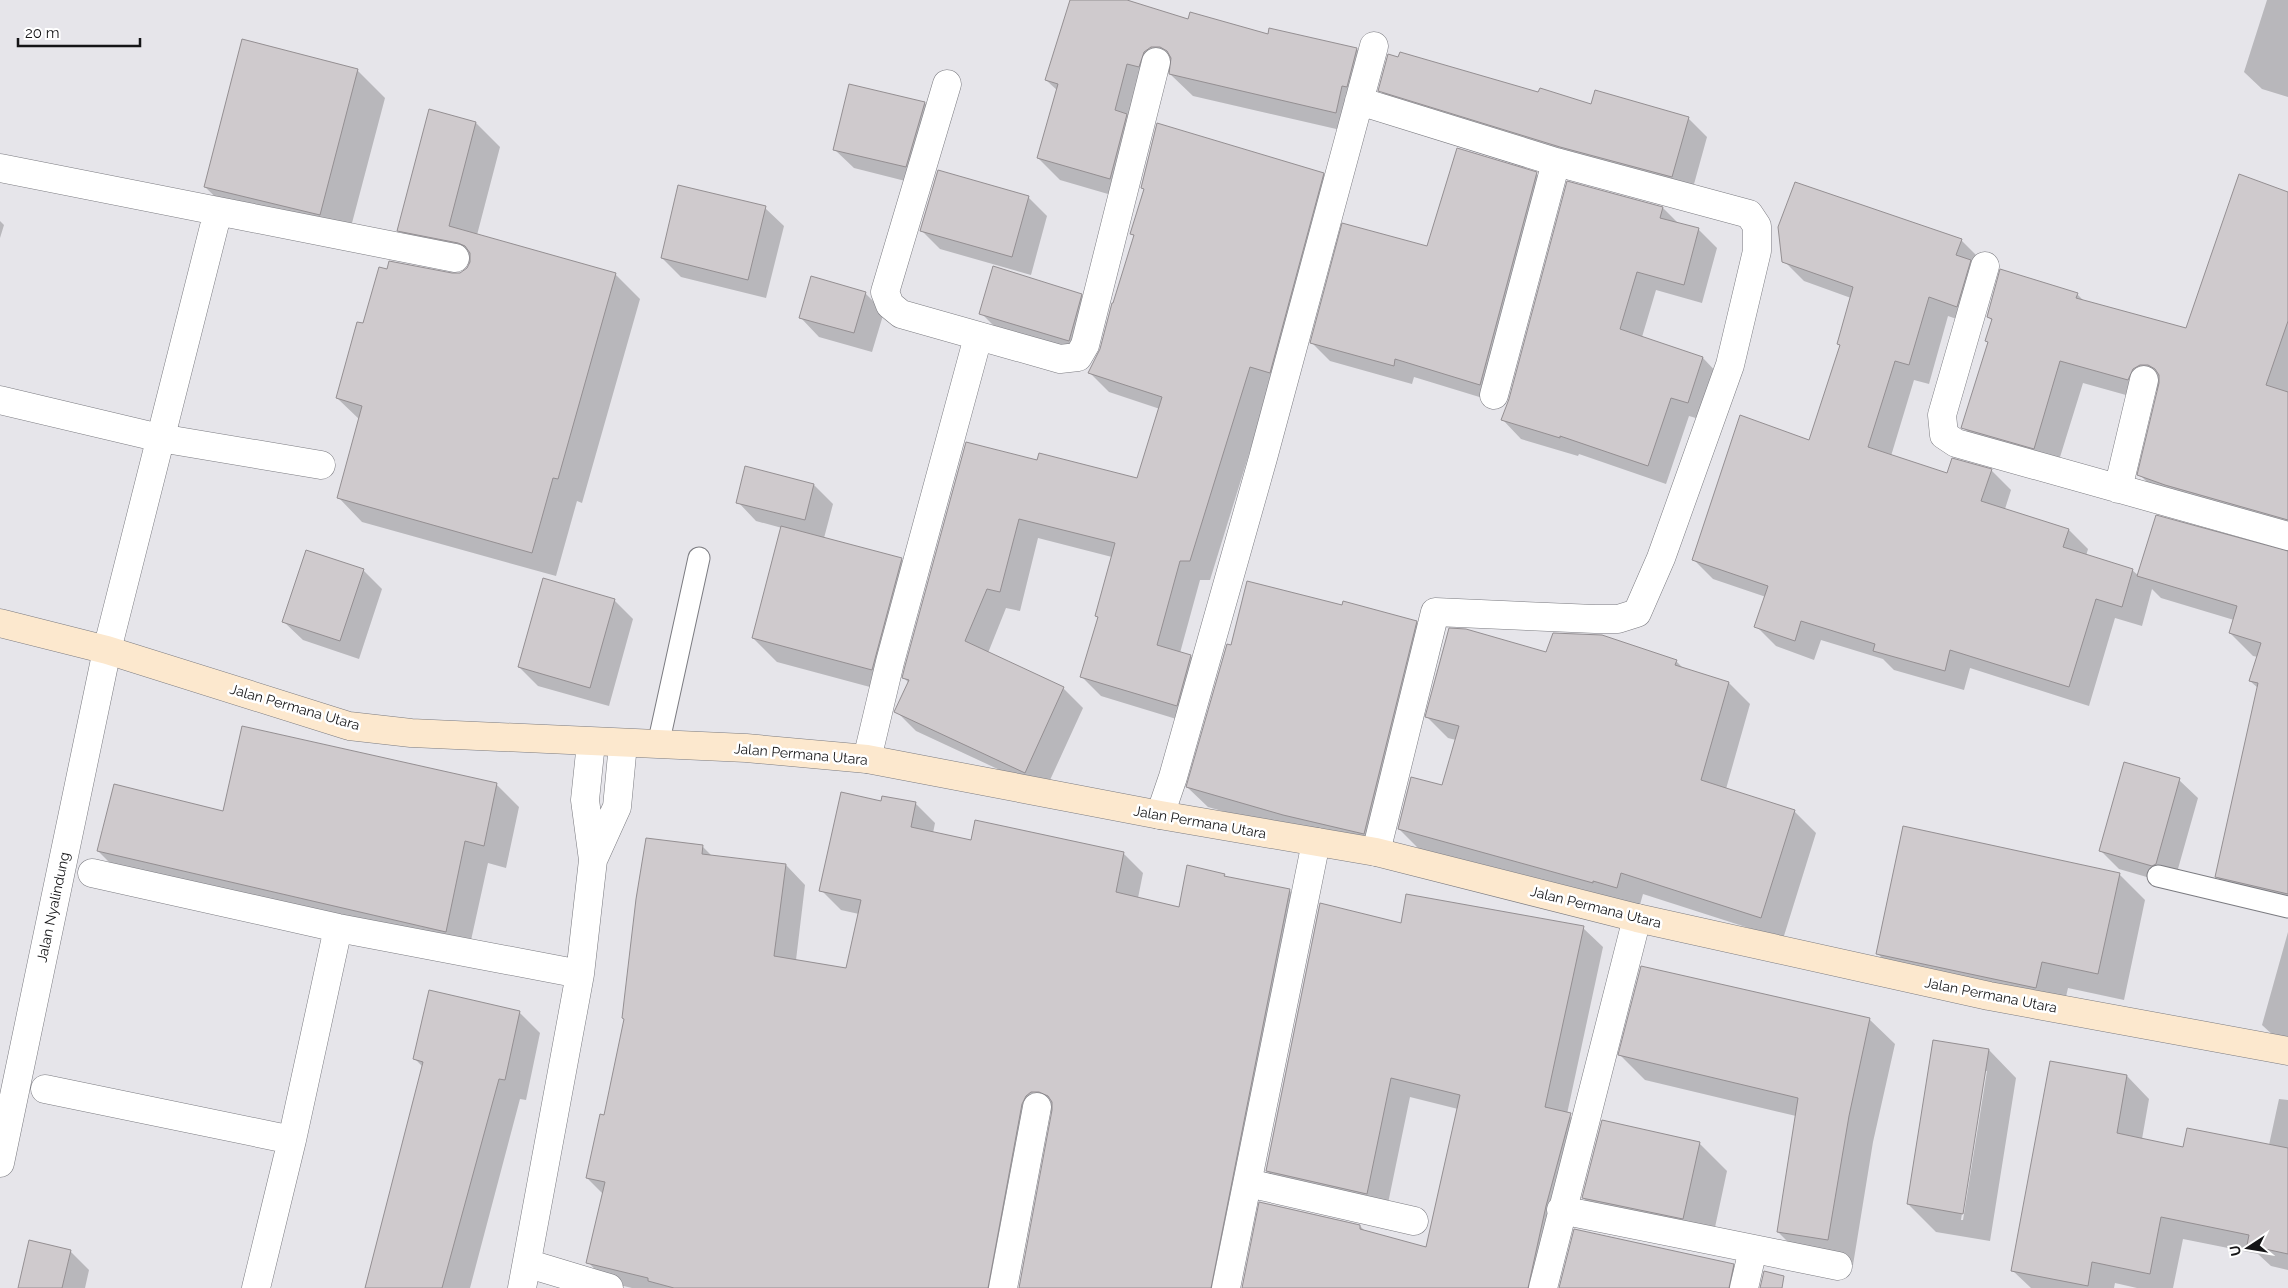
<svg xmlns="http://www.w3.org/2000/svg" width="2288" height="1288" font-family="Raleway,sans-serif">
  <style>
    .shadow { fill: #0003; fill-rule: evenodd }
    .building { fill: #cfcacd; stroke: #948f92 }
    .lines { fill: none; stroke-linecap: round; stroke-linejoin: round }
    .lane-casing { stroke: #7b7b80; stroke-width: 23 }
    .street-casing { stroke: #7b7b80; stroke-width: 29 }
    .secondary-casing { stroke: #7b7b80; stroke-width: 29 }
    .lane { stroke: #fff; stroke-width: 21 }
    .street { stroke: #fff; stroke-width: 28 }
    .secondary { stroke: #fce8ce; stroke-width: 28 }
    .labels { text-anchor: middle; stroke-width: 5; stroke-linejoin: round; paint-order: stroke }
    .street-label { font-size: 14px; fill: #151517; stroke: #fff }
  </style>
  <rect width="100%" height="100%" fill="#e6e5ea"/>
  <path class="shadow" d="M1072,0H1123L1189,21L1357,49L1379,71L1358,134L1193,96L1170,74L1171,71L1166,74L1132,201L1060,180L1038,158L1058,91L1046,80Z
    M2267,0H2288V97L2262,89L2244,72Z
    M358,71L385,98L347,242L233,214L205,187Z
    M850,85L925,103L943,122L925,186L854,168L835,150Z
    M1380,90L1539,93L1592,106L1688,118L1707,137L1691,195L1398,109Z
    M476,123L500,147L477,235L616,275L640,299L582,503L577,501L556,576L362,522L338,497L360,420L337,398L363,325L388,271L452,275L461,274L470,264L423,254L399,230Z
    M1323,174L1343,194L1270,386L1210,580H1200L1180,653L1191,656L1210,676L1196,725L1101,696L1081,676L1099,619L1096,616L1112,557L1038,538L1020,611L1006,608L988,653L1063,688L1083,708L1045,791L916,731L896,711L909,683L904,678L1038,462L1138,480L1160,409L1109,392L1089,372L1101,350L1135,237L1132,234L1145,190L1142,188Z
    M1536,174L1555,192L1499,403L1414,377L1412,384L1330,361L1312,343L1428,248Z
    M2288,193V535L2162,497L2139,474L2159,389L2155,392L2151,402L2083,383L2056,470L1985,450L1963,427L1989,343L1992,321L1988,316L2077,294L2084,301L2187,330Z
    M1028,197L1047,216L1031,275L940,249L921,230Z
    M765,208L784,226L766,298L681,277L662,258Z
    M1663,208L1679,224L1698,229L1717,248L1702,303L1656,290L1642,337L1703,358L1721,377L1706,421L1689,416L1666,484L1579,454L1578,456L1521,439L1503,420Z
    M0,221L4,225L0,238Z
    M1961,240L1981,260L1977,326L1948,316L1929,384L1914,380L1891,456L1948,474L1991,470L2011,490L2005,509L2069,530L2088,549L2086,556L2132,570L2139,576L2288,552V911L2239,899L2216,876L2258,688L2250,681L2258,657L2253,656L2230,633L2234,620L2161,598L2152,589L2142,626L2115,618L2089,706L1970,668L1964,690L1894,670L1883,659L1821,640L1814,660L1776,646L1756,626L1766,597L1713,579L1693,559L1810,441L1841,346L1851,298L1804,281L1784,261Z
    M865,293L884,312L872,352L819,337L801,318Z
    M1081,295L1100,314L1088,359L1000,332L981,313Z
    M746,468L814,485L833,504L824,538L901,559L925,583L896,694L777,662L753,638L782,528L756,521L738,502Z
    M363,570L382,589L359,659L303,640L284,622Z
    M544,580L615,601L633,619L609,706L538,686L519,667Z
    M1343,607L1416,622L1436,642L1384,853L1304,834L1208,807L1187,787L1232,647Z
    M1547,654L1676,661L1685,670L1729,683L1750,704L1726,789L1794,811L1816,833L1783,939L1643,894L1639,908L1421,851L1399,829L1443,787L1456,740L1448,738L1427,717Z
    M2179,780L2198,798L2174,883L2171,884L2119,869L2100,850Z
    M496,784L519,807L506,868L488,863L468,954L121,874L98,851L224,813Z
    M882,802L915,803L935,823L933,833L972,842L1123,853L1143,873L1138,898L1180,908L1224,875L1227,878L1289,890L1309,910L1233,1288H1020L1054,1110L1044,1117L1010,1288H632L607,1282L588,1262L603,1194L587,1178L605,1116L702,846L712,856L786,865L805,885L796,960L847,969L859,914L841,910L821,890Z
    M2119,874L2145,900L2124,1000L2068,988L2062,1014L1904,980L1878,954Z
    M1402,924L1583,928L1603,947L1567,1114L1590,1134L1551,1288H1243L1360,1226L1366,1232L1426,1248L1458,1109L1410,1097L1386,1213L1287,1190L1267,1171Z
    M2288,932V1049L2262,1025Z
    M519,1012L540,1033L526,1100L520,1099L470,1288H365L423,1067L415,1059Z
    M1869,1019L1895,1044L1873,1142L1853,1265L1803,1257L1778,1232L1796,1116L1645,1080L1620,1055Z
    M1989,1050L2016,1078L1990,1241L1936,1232L1908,1204ZM1984,1071H1987L1963,1220H1961Z
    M2051,1062L2127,1076L2149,1099L2142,1139L2184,1148L2269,1145L2279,1099L2288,1100V1270L2271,1266L2258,1254L2183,1239L2173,1288H2137L2115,1283L2114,1288H2031L2012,1270Z
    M1699,1143L1727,1171L1711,1246L1611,1226L1583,1198Z
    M1575,1230L1733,1265L1753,1284L1752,1288H1559Z
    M70,1251L89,1270L85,1288H19Z"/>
  <path class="building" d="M1070,0H1127L1188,19L1190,12L1268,34L1269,28L1357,48L1347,87L1342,86L1336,113L1169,74L1171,58L1167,51L1160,47H1151L1144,52L1139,67L1127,64L1115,110L1127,114L1110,179L1037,158L1058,84L1045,80Z
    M242,39L358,69L320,215L204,187Z
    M1400,52L1538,92L1540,88L1591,104L1595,90L1689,117L1672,177L1560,147L1378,91L1388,54L1398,57Z
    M849,84L925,102L906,167L833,150Z
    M429,109L476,122L449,226L616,273L558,479L553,478L532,553L337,498L362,406L336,398L357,322L363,323L379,267L387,269L389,261L452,273H460L467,268L470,262V253L465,246L458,243L397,231Z
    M1157,123L1324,173L1270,373L1250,367L1190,561H1180L1157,645L1191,655L1177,706L1080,677L1098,617L1095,616L1115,543L1019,519L1000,592L987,589L965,641L1064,687L1025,773L894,712L909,680L902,678L905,666L966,442L1037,460L1039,453L1137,478L1162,397L1088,373L1100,349L1112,303H1113L1134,235L1130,234L1144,189L1141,188Z
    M1457,148L1537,172L1480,385L1395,359L1394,366L1310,343L1342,223L1427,246Z
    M938,170L1029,196L1012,257L920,231Z
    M2239,174L2288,192V321L2266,385L2288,392V520L2165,485L2137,475L2159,383V375L2155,369L2148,365H2140L2133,369L2128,380L2060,361L2034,449L1961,428L1988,342L1985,341L1992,319L1987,317L2000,269L2078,293L2076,298L2186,328Z
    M1567,181L1663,207L1660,218L1699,228L1684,285L1637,272L1620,329L1703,357L1688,403L1671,398L1648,466L1560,436V438L1501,420L1509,399Z
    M1795,182L1962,239L1956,255L1971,260L1957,307L1929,297L1909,365L1895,361L1868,447L1947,473L1952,458L1992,469L1981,501L2069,529L2063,547L2133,569L2122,607L2096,599L2069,687L1950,650L1945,671L1873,651L1875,644L1801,621L1795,641L1754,627L1768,586L1692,560L1740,415L1809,440L1840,345L1837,344L1853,287L1782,262L1778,227Z
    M678,185L766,206L748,280L661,258Z
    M993,266L1082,294L1069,341L979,314Z
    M811,276L866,292L854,333L799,318Z
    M745,466L814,484L805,520L736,503Z
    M2156,515L2288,551V894L2215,877L2258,683L2249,681L2261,643L2229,633L2237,606L2137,576Z
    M781,526L902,558L872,670L752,638Z
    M306,550L364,569L340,641L282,622Z
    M543,578L615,599L590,688L518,667Z
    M1247,581L1342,605L1343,601L1417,621L1364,834L1283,815L1186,787L1227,644L1231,645Z
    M1449,628L1466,629L1546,652L1553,633L1602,635L1677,660L1675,665L1729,682L1701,780L1795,810L1761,918L1621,873L1617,888L1593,881V883L1398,829L1411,777L1442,785L1459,726L1425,717Z
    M242,726L497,783L484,846L465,841L446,932L97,851L114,784L223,811Z
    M2124,762L2180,778L2156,864L2152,866L2099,851Z
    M841,792L881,801L882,796L916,802L911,827L971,840L975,820L1124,852L1116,892L1179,907L1187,865L1225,874L1224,876L1290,889L1211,1288H1019L1052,1110V1102L1048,1096L1039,1092H1031L1026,1096L1022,1104L988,1288H674L648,1281V1278L586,1263L605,1182L586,1178L600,1114L604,1115L624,1019L622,1018L636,899L646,838L703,845L702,854L786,864L774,956L846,968L861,900L819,891Z
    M1903,826L2120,873L2098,974L2042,962L2036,988L1876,954Z
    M1406,894L1584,926L1545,1107L1571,1113L1546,1206L1528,1288H1242L1259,1202L1360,1225V1229L1426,1247L1460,1095L1391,1078L1367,1194L1266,1171L1320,903L1401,923Z
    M1641,966L1870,1018L1849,1116L1828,1240L1777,1232L1798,1098L1618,1055Z
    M429,990L520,1011L505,1080L499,1079L442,1288H365L423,1062L413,1059Z
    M1933,1040L1989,1049L1963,1214L1907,1204Z
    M2050,1061L2127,1075L2117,1133L2183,1147L2187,1128L2288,1148V1254L2247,1245L2249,1235L2161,1217L2150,1274L2092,1262L2088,1286L2011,1271Z
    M1602,1120L1700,1142L1683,1219L1582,1198Z
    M1574,1229L1734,1264L1729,1288H1559Z
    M29,1240L71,1250L62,1288H18Z
    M1764,1271L1784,1276L1782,1288H1760Z"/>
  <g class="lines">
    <defs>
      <path id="lane" d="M658,745L699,558
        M2158,876L2288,907"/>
      <path id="street" d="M947,84L885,292L890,305L901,314L1060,359L1078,357L1085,345L1156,62
        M1359,101L1556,162L1749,214L1757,226V251L1730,365L1661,558L1637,613L1618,619H1595L1435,612L1376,852
        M0,168L455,258
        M1985,266L1942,415L1944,435L1956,443L2288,536
        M1494,395L1556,162
        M0,400L160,438L321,465
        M2118,489L2144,380
        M867,759L890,662L978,337
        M1160,815L1173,777L1263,458L1374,46
        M593,860L617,807L623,744
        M92,873L338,928L580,974
        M45,1089L292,1140
        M0,1163L107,650L218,211
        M1248,1183L1414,1221
        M1561,1210L1838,1266
        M529,1264L609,1288
        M256,1288L292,1140L338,928
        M522,1288L580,974L593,860L585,800L591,743
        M1003,1288L1037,1107
        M1226,1288L1316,842
        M1543,1288L1637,918
        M1744,1288L1753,1249"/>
      <path id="secondary" d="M0,623L107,650L349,726L411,733L746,748L867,759L1160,815L1376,852L1637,918L1989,996L2288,1051"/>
    </defs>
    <use href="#lane" class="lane-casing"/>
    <use href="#street" class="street-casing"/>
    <use href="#secondary" class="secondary-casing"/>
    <use href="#lane" class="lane"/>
    <use href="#street" class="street"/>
    <use href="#secondary" class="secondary"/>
  </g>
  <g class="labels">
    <g class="street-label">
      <text transform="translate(295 707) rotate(16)" y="5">Jalan Permana Utara</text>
      <text transform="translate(801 754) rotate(5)" y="5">Jalan Permana Utara</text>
      <text transform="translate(1200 822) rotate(10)" y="5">Jalan Permana Utara</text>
      <text transform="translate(53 907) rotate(-78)" y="5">Jalan Nyalindung</text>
      <text transform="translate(1596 907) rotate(14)" y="5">Jalan Permana Utara</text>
      <text transform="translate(1991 995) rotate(11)" y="5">Jalan Permana Utara</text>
    </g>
  </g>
  <g transform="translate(2248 1248) rotate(258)" stroke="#ffffff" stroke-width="4" paint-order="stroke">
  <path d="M0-4L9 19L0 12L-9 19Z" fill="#151517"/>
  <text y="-8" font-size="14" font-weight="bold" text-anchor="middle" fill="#151517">U</text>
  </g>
  <path d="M18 38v8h122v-8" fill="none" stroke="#151517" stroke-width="2.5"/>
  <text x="25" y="38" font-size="15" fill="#151517" stroke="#ffffff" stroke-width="4" paint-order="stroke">20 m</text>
</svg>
